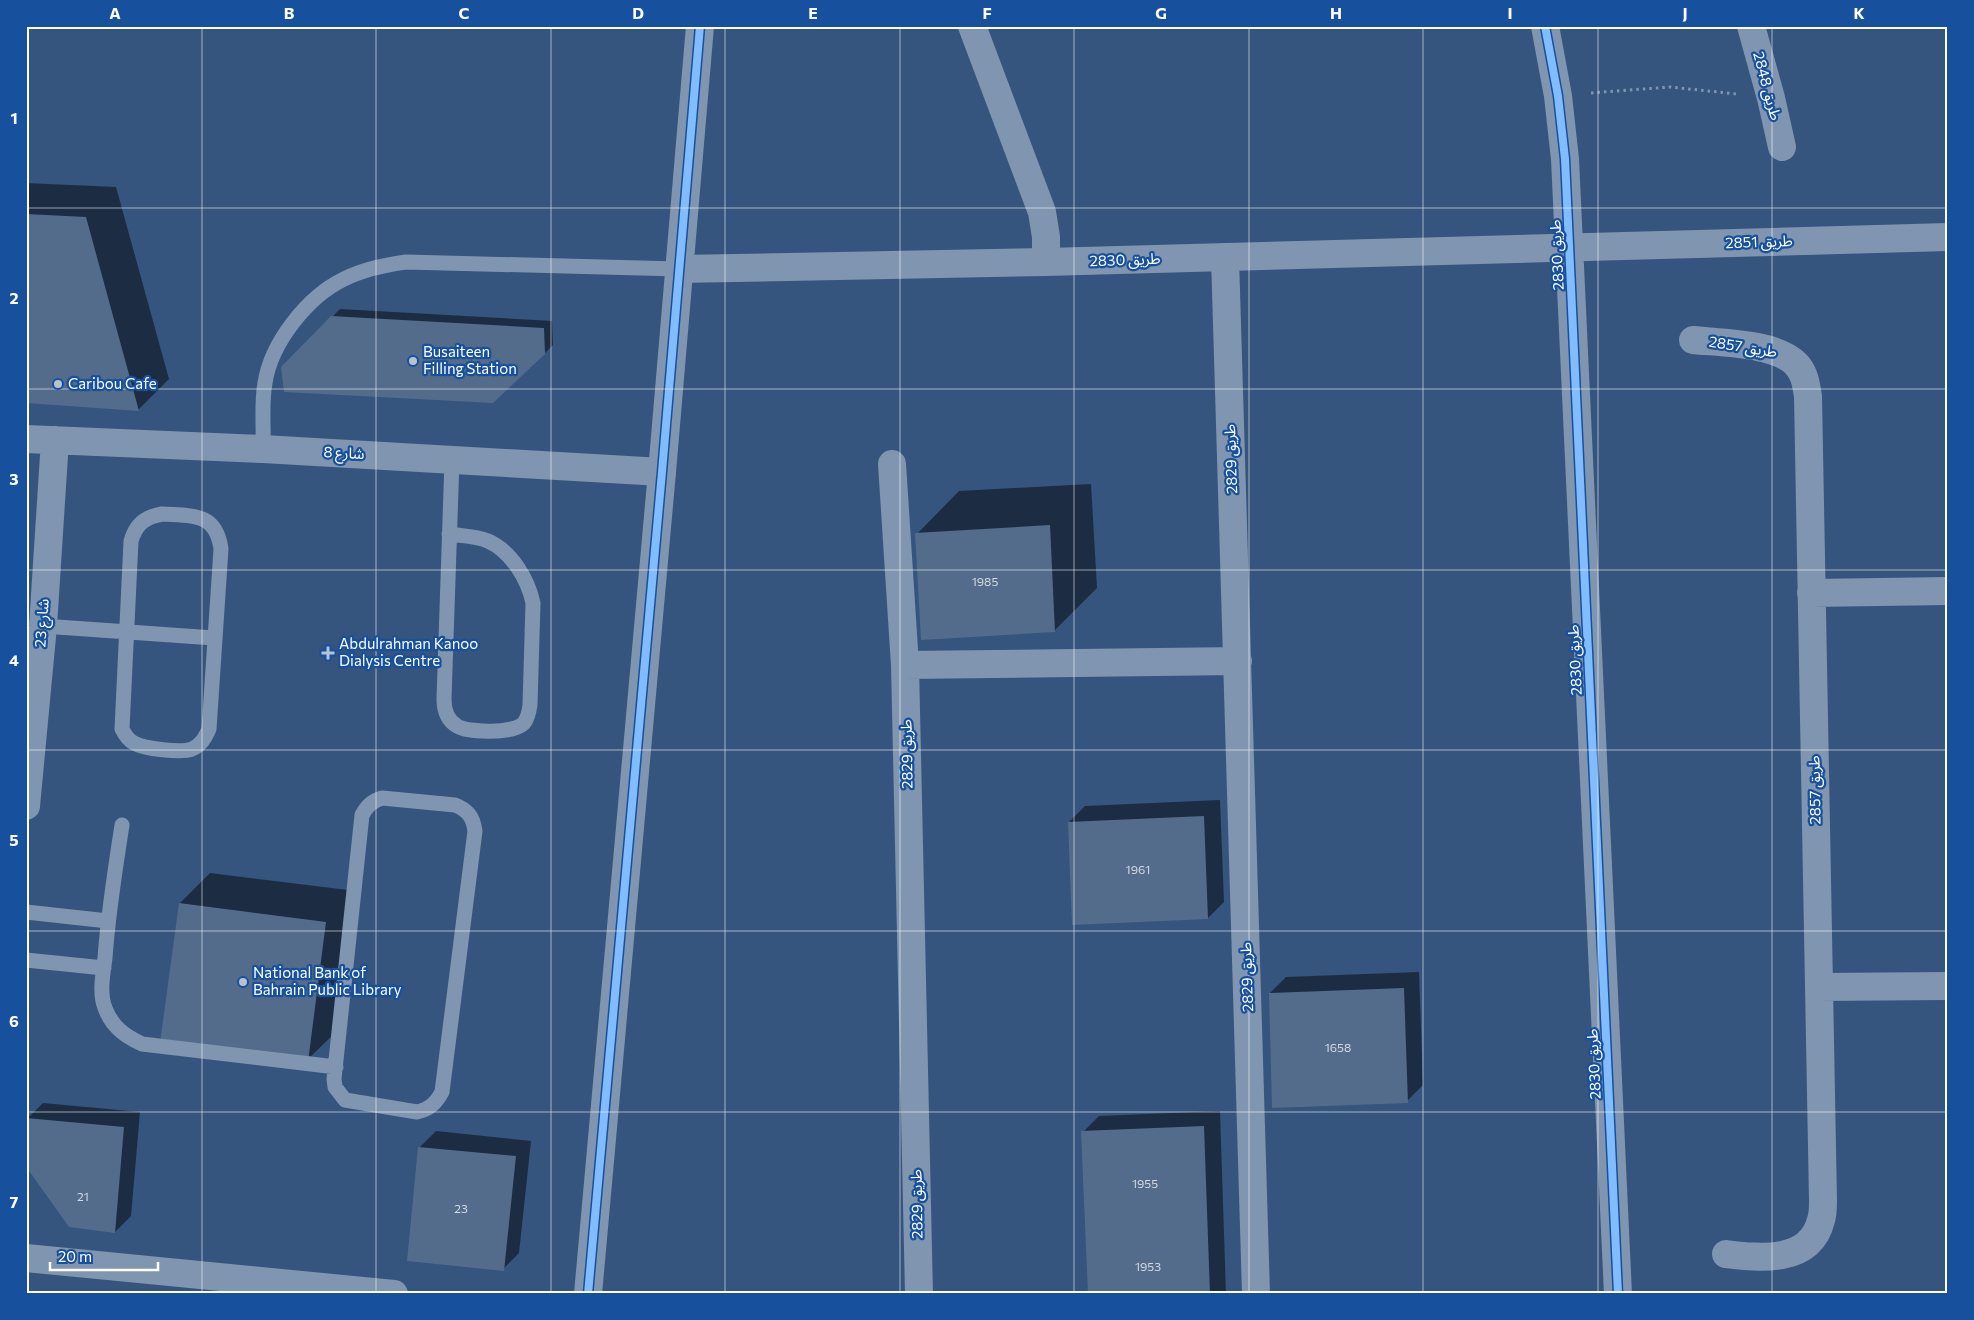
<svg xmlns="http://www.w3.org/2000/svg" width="1974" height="1320" font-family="Commissioner,'Noto Sans Arabic',sans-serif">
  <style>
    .shadow { fill: #0007 }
    .building { fill: #536c8c }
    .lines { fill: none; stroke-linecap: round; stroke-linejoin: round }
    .path { stroke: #8095af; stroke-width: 3; stroke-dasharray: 2.5 4; stroke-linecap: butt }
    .service { stroke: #8095af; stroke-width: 15 }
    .minor { stroke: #8095af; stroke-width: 28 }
    .tertiary { stroke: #8095af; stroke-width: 28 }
    .cycleway-casing { stroke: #17509c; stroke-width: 11 }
    .cycleway { stroke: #80bcff; stroke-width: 8 }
    .grid { fill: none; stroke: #fff; stroke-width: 1; stroke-opacity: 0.55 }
    .poi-dot { fill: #b8c3d2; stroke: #17509c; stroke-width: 2 }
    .labels { text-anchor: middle; stroke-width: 4.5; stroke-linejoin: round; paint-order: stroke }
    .number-label { font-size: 12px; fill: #d4dae2 }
    .street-label { font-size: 15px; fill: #fff; stroke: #17509c }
    .poi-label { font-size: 15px; fill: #fff; stroke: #17509c; text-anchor: start }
    .neatline { fill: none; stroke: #fff; stroke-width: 2 }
    .grid-label { font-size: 16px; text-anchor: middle; font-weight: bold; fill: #fff }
  </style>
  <rect width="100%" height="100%" fill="#35547e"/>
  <path class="shadow" d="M26,183L116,187L169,379L138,410L26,402Z
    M340,309L552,321L553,345L545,353L282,368Z
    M1091,484L1097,588L1054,631L917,534L959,491Z
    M1220,800L1224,902L1208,918L1069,822L1085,806Z
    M210,873L356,891L338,1030L307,1060L180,903Z
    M1419,972L1423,1085L1407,1101L1270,993L1286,977Z
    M43,1103L140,1112L131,1216L115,1232L27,1119Z
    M1220,1111L1226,1294H1089L1083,1132L1099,1116Z
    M436,1131L531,1141L519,1253L503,1269L420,1147Z"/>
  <path class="building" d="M26,214L86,217L139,411L26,403Z
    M331,316L544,328L545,354L493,403L284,392L281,367Z
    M1050,525L1055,632L921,640L915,533Z
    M1204,816L1208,919L1072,925L1068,822Z
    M179,903L326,922L308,1062L160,1043Z
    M1404,988L1408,1103L1272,1108L1269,993Z
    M26,1118L124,1127L115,1233L69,1227L27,1168Z
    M1204,1126L1210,1294H1088L1081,1131Z
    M418,1147L516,1156L504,1271L407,1261Z"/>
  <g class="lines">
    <path class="path" d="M1591,93L1670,87L1737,94"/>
    <path class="service" d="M263,449C264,427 261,404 265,383C271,343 307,297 344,279C364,269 384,265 406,262L679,269
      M162,514C192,516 216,512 221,549L209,729C205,738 201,745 192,749C182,753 144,749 134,743C128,740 125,735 122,729L131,541C136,524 145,517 162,514Z
      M449,534C462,536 476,536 488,541C511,551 528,579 533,603L530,705C529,712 528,718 524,723C514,734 468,733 457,726C447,720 444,709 444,699L452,460
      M43,626L214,638
      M382,798L455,805C468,810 473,817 475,831L442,1092C436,1103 430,1109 417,1112L345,1100L335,1087L334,1079L362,815C367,806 372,801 382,798Z
      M122,825C115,870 108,914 105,958C103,974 99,993 105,1008C112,1027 125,1036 142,1044L336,1067
      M26,912L108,921
      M26,960L104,968"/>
    <path class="minor" d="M972,26L1042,212L1046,237V262
      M1545,26L1558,96L1565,159L1618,1294
      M1751,26L1771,98L1782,147
      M1225,257L1256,1294
      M679,269L1046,262L1948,237
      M1693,340C1722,343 1776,343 1796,364C1805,373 1806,385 1808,396L1823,1201C1823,1207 1823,1214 1821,1220C1810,1264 1760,1258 1726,1254
      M26,439L263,449L662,472
      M892,464L905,665L919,1294
      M1811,593L1948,591
      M905,665L1238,661
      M26,806L43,626L55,440
      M1819,987L1948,986
      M26,1258L394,1294"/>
    <path class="tertiary" d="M588,1294L662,472L700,26"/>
    <defs>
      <path id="cycleway" d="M1545,26L1558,96L1565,159L1618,1294
        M588,1294L662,472L700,26"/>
    </defs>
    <use href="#cycleway" class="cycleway-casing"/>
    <use href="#cycleway" class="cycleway"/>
  </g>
  <path class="grid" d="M202,26V1294M376,26V1294M551,26V1294M725,26V1294M900,26V1294M1074,26V1294M1249,26V1294M1423,26V1294M1598,26V1294M1772,26V1294M26,208H1948M26,389H1948M26,570H1948M26,750H1948M26,931H1948M26,1112H1948"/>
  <g class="poi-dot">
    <circle cx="413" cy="361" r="5"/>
    <circle cx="58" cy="384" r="5"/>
    <path d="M325.5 645.5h5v5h5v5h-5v5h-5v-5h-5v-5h5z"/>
    <circle cx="243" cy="982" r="5"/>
  </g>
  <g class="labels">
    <g class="number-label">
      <text x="985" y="586">1985</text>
      <text x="1138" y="874">1961</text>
      <text x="1338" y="1052">1658</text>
      <text x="1145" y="1188">1955</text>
      <text x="83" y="1201">21</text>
      <text x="461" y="1213">23</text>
      <text x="1148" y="1271">1953</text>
    </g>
    <g class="street-label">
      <text transform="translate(1767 86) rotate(75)" y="5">طريق 2848</text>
      <text transform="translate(1759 242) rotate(-2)" y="5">طريق 2851</text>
      <text transform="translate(1557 255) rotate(-93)" y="5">طريق 2830</text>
      <text transform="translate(1125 260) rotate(-2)" y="5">طريق 2830</text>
      <text transform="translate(1743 347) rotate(9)" y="5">طريق 2857</text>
      <text transform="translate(344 453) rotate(3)" y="5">شارع 8</text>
      <text transform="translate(1231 459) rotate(-92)" y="5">طريق 2829</text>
      <text transform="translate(42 623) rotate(-86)" y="5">شارع 23</text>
      <text transform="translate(1575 660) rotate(-93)" y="5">طريق 2830</text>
      <text transform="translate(907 754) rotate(-91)" y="5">طريق 2829</text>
      <text transform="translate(1815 790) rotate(-91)" y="5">طريق 2857</text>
      <text transform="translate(1247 977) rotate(-92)" y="5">طريق 2829</text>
      <text transform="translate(1594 1064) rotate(-93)" y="5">طريق 2830</text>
      <text transform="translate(917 1204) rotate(-91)" y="5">طريق 2829</text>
    </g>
    <g class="poi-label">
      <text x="423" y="357">Busaiteen<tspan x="423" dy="17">Filling Station</tspan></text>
      <text x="68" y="389">Caribou Cafe</text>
      <text x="339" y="649">Abdulrahman Kanoo<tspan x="339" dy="17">Dialysis Centre</tspan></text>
      <text x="253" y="978">National Bank of<tspan x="253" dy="17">Bahrain Public Library</tspan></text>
    </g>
  </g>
  <rect width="1974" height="1320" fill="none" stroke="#17509c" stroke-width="55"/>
  <path d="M50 1262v8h108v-8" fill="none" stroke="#ffffff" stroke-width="2.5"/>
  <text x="58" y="1262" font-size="15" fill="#ffffff" stroke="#17509c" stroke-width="4" paint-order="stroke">20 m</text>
  <rect x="28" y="28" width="1918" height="1264" class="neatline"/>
  <g class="grid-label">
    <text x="115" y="19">A</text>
    <text x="289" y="19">B</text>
    <text x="464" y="19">C</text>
    <text x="638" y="19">D</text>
    <text x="813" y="19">E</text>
    <text x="987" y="19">F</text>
    <text x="1161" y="19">G</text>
    <text x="1336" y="19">H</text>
    <text x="1510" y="19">I</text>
    <text x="1685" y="19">J</text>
    <text x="1859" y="19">K</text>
    <text x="14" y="124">1</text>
    <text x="14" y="304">2</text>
    <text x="14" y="485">3</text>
    <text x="14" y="666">4</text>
    <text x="14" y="846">5</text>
    <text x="14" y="1027">6</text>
    <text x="14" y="1208">7</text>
  </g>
</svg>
